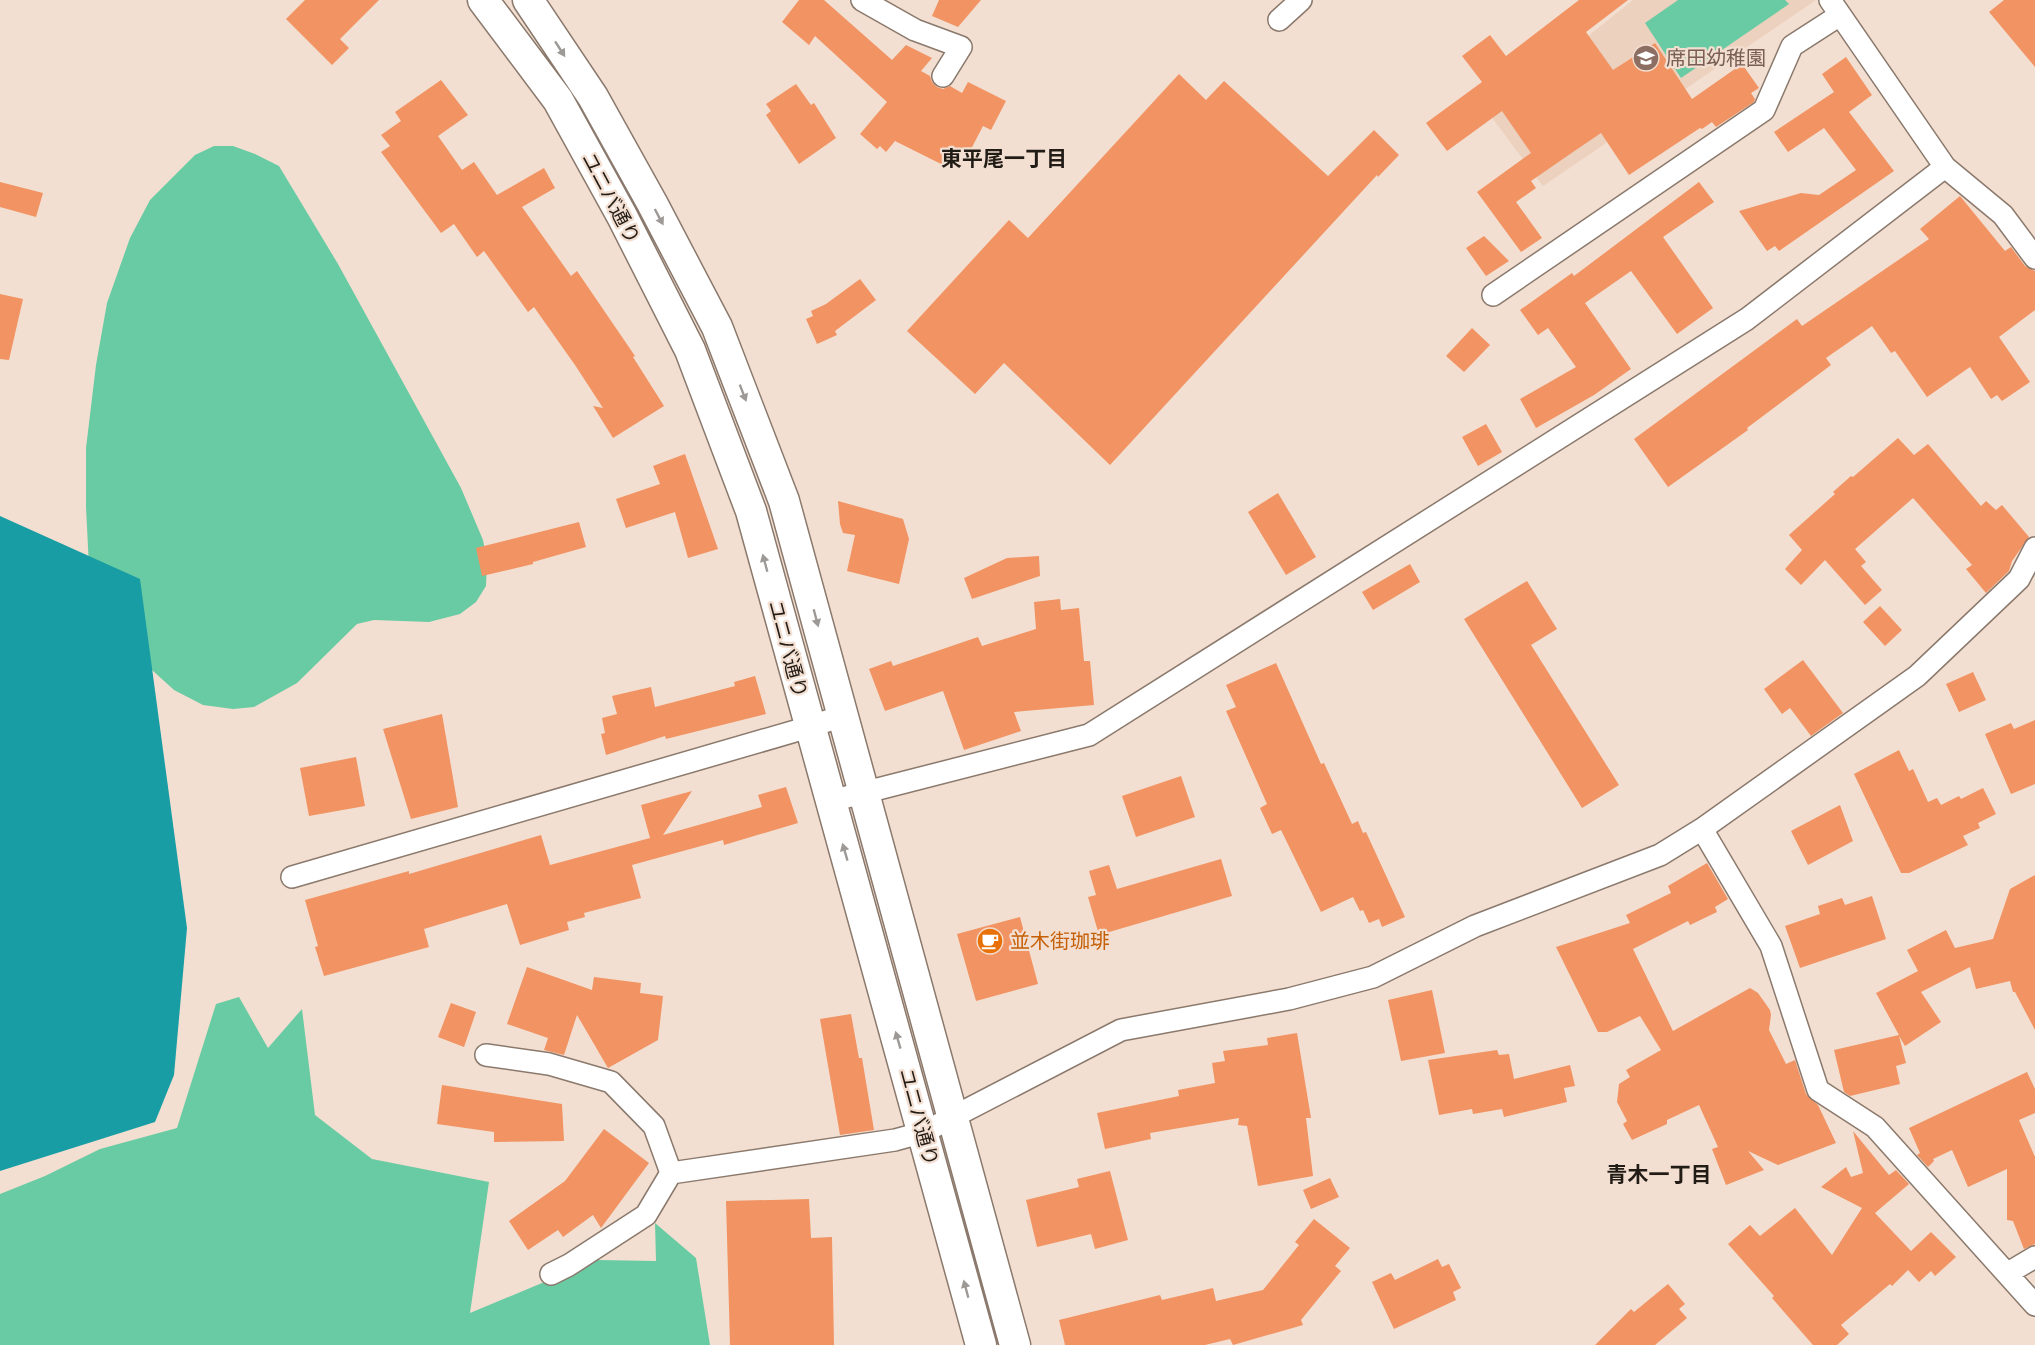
<svg xmlns="http://www.w3.org/2000/svg" width="2035" height="1345" font-family="'Source Sans 3','Noto Sans JP',sans-serif">
  <style>
    .built { fill: #ebd1be }
    .green { fill: #69cba3 }
    .water { fill: #189da5 }
    .building { fill: #f19362 }
    .lines { fill: none; stroke-linecap: round; stroke-linejoin: round }
    .street-casing { stroke: #8a796c; stroke-width: 24 }
    .secondary-casing { stroke: #8a796c; stroke-width: 33 }
    .street { stroke: #fff; stroke-width: 21 }
    .secondary { stroke: #fff; stroke-width: 30 }
    .oneway { fill: #9c9996 }
    .labels { text-anchor: middle; stroke-width: 4.5; stroke-linejoin: round; paint-order: stroke }
    .education-label { font-size: 20px; fill: #785e54; stroke: #f3dfd1; text-anchor: start }
    .street-label { font-size: 20px; fill: #221c16; stroke: #f3dfd1 }
    .food-label { font-size: 20px; fill: #c56008; stroke: #f3dfd1; text-anchor: start }
    .neighbourhood-label { font-size: 21px; font-weight: bold; fill: #221c16; stroke: #f3dfd1 }
  </style>
  <rect width="100%" height="100%" fill="#f3dfd1"/>
  <path class="built" d="M1633,0H1816L1543,186L1490,115Z"/>
  <path class="green" d="M1678,0H1785L1789,4L1681,78L1645,23Z
    M214,146H233L255,154L279,166L338,264L461,488L483,540L487,561L486,586L476,602L460,614L429,622L374,620L357,624L297,683L254,707L233,709L203,705L174,690L119,640L89,567L86,507V448L96,365L107,303L130,238L150,200L195,155Z
    M239,997L268,1048L302,1009L315,1115L372,1159L489,1182L470,1313L597,1260L656,1261L655,1223L696,1258L710,1345H0V1194L45,1176L100,1149L177,1128L216,1004Z"/>
  <path class="water" d="M0,516L140,579L187,928L174,1075L155,1122L0,1171Z"/>
  <path class="building" d="M305,0H379L340,39L349,48L332,65L286,19Z
    M799,0H824L892,60L906,45L932,58L921,71L930,76L932,82L937,87L943,89L950,86L962,93L968,82L1006,101L991,130L983,126L969,153L961,149L951,169L895,141L886,152L880,146L877,149L860,134L887,102L815,36L809,45L782,22Z
    M939,0H981L958,27L932,16Z
    M1579,0H1628L1586,32L1613,70L1655,43L1692,99L1742,64L1759,88L1751,93L1755,99L1754,102L1716,127L1712,122L1702,129L1700,128L1629,175L1601,133L1573,152L1531,181L1536,188L1516,202L1542,238L1521,252L1477,192L1531,153L1502,111L1447,151L1426,123L1482,82L1462,56L1490,35L1506,56Z
    M2004,0H2035V67L1989,12Z
    M1846,57L1872,95L1849,112L1894,171L1779,251L1775,246L1767,251L1739,211L1801,193L1819,195L1856,170L1824,128L1788,152L1774,132L1834,92L1822,74Z
    M1179,74L1206,100L1224,81L1328,176L1374,130L1399,155L1378,177L1377,175L1110,465L1004,363L975,394L907,331L1009,220L1028,238Z
    M441,80L468,115L438,136L462,170L474,162L497,195L544,168L555,188L522,207L571,276L577,271L635,356L633,357L664,406L613,438L593,406L603,408L575,365L534,307L528,312L484,251L477,257L454,224L441,233L381,152L390,146L381,135L401,121L395,112Z
    M796,84L811,105L814,103L836,138L799,164L766,115L771,111L766,104Z
    M0,182L43,193L36,217L0,207Z
    M1699,182L1714,202L1663,237L1713,308L1677,334L1631,271L1585,303L1631,369L1594,395L1536,428L1520,399L1576,367L1548,328L1538,335L1520,310L1572,273L1574,276Z
    M1960,196L2005,251L2011,247L2025,266L2035,271V310L1999,337L2030,382L2002,401L1997,395L1991,399L1970,367L1927,397L1895,351L1891,353L1872,326L1826,358L1831,365L1747,428L1748,430L1668,487L1634,439L1797,319L1802,326L1929,239L1920,229Z
    M1484,236L1509,261L1486,276L1466,248Z
    M860,279L876,300L835,331L837,335L817,344L806,319L813,316L811,311L826,304Z
    M0,294L23,299L9,360L0,359Z
    M1472,328L1490,345L1464,372L1446,356Z
    M1486,424L1502,452L1478,466L1462,437Z
    M1898,438L1914,455L1928,444L1981,506L1986,501L1996,510L2002,505L2029,537L2012,561L2009,571L1986,593L1966,569L1972,565L1913,498L1855,549L1866,562L1861,566L1882,590L1865,605L1825,560L1801,585L1785,569L1802,550L1789,535L1835,494L1833,492L1851,476L1853,477Z
    M685,454L718,549L688,558L675,512L626,528L616,499L660,484L653,466Z
    M1278,493L1316,557L1286,575L1248,512Z
    M838,501L903,519L909,539L899,584L847,571L855,535L843,533L840,524Z
    M579,522L586,547L533,562V564L482,576L476,548Z
    M1039,556L1040,576L972,599L964,578L1007,558Z
    M1410,564L1420,582L1373,610L1362,592Z
    M1527,581L1557,629L1531,645L1619,785L1582,808L1464,619Z
    M1060,599L1061,610L1079,608L1084,661H1090L1094,705L1014,712L1021,731L964,750L943,691L885,711L869,669L891,661L893,666L978,637L982,646L1036,629L1034,602Z
    M1880,606L1902,630L1885,646L1863,622Z
    M1803,660L1843,713L1811,736L1790,708L1782,714L1764,689Z
    M1276,663L1321,764L1324,763L1352,824L1358,821L1363,833L1366,832L1405,917L1382,927L1379,919L1369,923L1363,910L1360,911L1353,897L1321,912L1281,830L1272,834L1260,808L1267,804L1226,711L1236,707L1226,685Z
    M1973,672L1986,700L1959,712L1946,684Z
    M755,676L766,714L666,739L665,736L606,755L601,734L605,733L602,718L617,714L612,696L651,687L655,707L735,686L734,682Z
    M442,714L458,807L411,819L383,729Z
    M2035,720V784L2011,794L1985,734L2011,723L2014,729Z
    M1899,750L1909,771L1913,769L1928,802L1937,798L1941,805L1959,796L1961,799L1983,788L1996,814L1978,823L1980,828L1963,836L1968,845L1909,873H1901L1854,774Z
    M356,757L365,806L309,816L300,768Z
    M1181,776L1195,817L1136,837L1122,796Z
    M786,787L798,823L724,845L723,840L632,865L641,898L584,913L585,917L567,922L569,930L520,945L507,904L424,929L429,947L324,976L315,947L318,946L305,900L409,871V874L541,835L550,865L650,838L641,805L692,791L663,835L762,807L758,795Z
    M1840,805L1853,841L1808,865L1791,831Z
    M1221,859L1232,896L1099,935L1088,897L1096,895L1089,871L1109,865L1117,889Z
    M1707,863L1728,899L1715,907L1717,912L1690,925L1688,921L1633,949L1673,1031L1750,988L1758,993L1770,1010L1771,1015L1769,1030L1786,1064L1795,1060L1806,1094L1818,1105L1836,1143L1778,1165L1748,1151L1764,1170L1726,1185L1712,1149L1718,1147L1699,1105L1667,1120V1124L1632,1140L1623,1124L1627,1121L1617,1102L1619,1084L1630,1077L1626,1070L1661,1050L1640,1016L1607,1032H1598L1556,947L1630,923L1626,915L1671,893L1668,886Z
    M2035,875V1030L2015,992H2013L2010,981L1976,989L1970,967L1921,992L1941,1022L1905,1046L1899,1036L1906,1063L1896,1066L1900,1084L1850,1096L1844,1092L1834,1050L1899,1035L1876,993L1918,971L1907,950L1946,930L1955,948L1993,939L2010,889Z
    M1872,896L1886,939L1800,968L1785,926L1820,914L1818,906L1842,898L1845,905Z
    M1020,917L1038,984L976,1001L957,934Z
    M527,967L592,990L594,977L641,983L640,993L663,996L658,1040L608,1068L577,1015L564,1055L544,1050L548,1038L507,1024Z
    M1432,990L1445,1053L1401,1061L1388,1000Z
    M451,1003L476,1012L464,1047L438,1037Z
    M851,1014L859,1058H862L874,1130L840,1135L820,1019Z
    M1297,1033L1311,1118H1306L1313,1176L1258,1186L1247,1126L1238,1125L1239,1118L1150,1133L1151,1139L1105,1149L1097,1113L1179,1096L1178,1090L1215,1083L1212,1063L1225,1061L1223,1051L1268,1045L1267,1038Z
    M1497,1050L1499,1055L1509,1054L1514,1079L1570,1065L1575,1086L1564,1088L1567,1102L1504,1117L1502,1109L1473,1114L1472,1109L1439,1115L1428,1060Z
    M2027,1072L2035,1089V1113L2019,1120L2035,1157V1244L2024,1249L2013,1221L2007,1220V1169L1968,1187L1952,1150L1933,1159L1934,1161L1928,1167L1917,1155L1920,1153L1909,1128Z
    M442,1085L562,1104L564,1141L494,1142V1132L437,1124Z
    M604,1129L649,1163L601,1228L593,1215L563,1237L558,1230L528,1250L509,1221L565,1181Z
    M1853,1131L1889,1175L1896,1170L1909,1184L1875,1213L1911,1251L1931,1232L1956,1257L1935,1276L1931,1271L1919,1282L1908,1270L1892,1286L1890,1284L1841,1325L1849,1334L1837,1345H1813L1772,1298L1774,1296L1728,1244L1750,1225L1760,1236L1795,1208L1832,1255L1862,1208L1821,1187L1846,1167L1851,1177L1863,1173Z
    M1110,1171L1128,1240L1095,1249L1091,1234L1037,1247L1026,1200L1079,1187L1077,1179Z
    M1330,1178L1339,1197L1311,1209L1303,1190Z
    M809,1199L811,1238L832,1237L834,1345H730L726,1201Z
    M1314,1219L1350,1248L1335,1266L1341,1271L1301,1320L1303,1325L1233,1345L1230,1339L1205,1345H1065L1059,1320L1160,1295L1162,1300L1213,1288L1216,1301L1263,1290L1299,1245L1295,1242Z
    M1438,1259L1442,1267L1449,1264L1461,1288L1453,1292L1456,1300L1394,1329L1372,1282L1391,1273L1395,1280Z
    M1668,1284L1685,1304L1679,1309L1687,1318L1655,1345H1595L1631,1309L1634,1312Z"/>
  <g class="lines">
    <defs>
      <path id="street" d="M862,0L915,30L961,47L943,76
        M1830,0L1945,167L2003,215L2035,258
        M1279,20L1301,0
        M1493,295L1764,110L1792,46L1840,15
        M831,801L1089,735L1747,319L1945,167
        M1702,829L1771,946L1818,1090L1875,1127L2035,1305
        M292,877L809,727L842,716
        M486,1055L549,1064L611,1082L654,1126L671,1173
        M2008,1273L2035,1257
        M551,1274L569,1265L646,1215L671,1173L895,1140L924,1132L1121,1030L1289,999L1373,977L1475,926L1660,855L1702,829L1917,676L2019,579L2035,548"/>
      <path id="secondary" d="M483,0L558,100L622,216L690,350L751,511L981,1345
        M528,0L593,97L652,203L717,327L784,501L1015,1345"/>
    </defs>
    <use href="#street" class="street-casing"/>
    <use href="#secondary" class="secondary-casing"/>
    <use href="#street" class="street"/>
    <use href="#secondary" class="secondary"/>
  </g>
  <defs><path id="oneway-solid" d="M-6-.8H1V-3.2L6.5 0L1 3.2V.8H-6Z" transform="scale(1.5)"/></defs>
  <g class="oneway">
    <use href="#oneway-solid" transform="translate(560 49) rotate(57)"/>
    <use href="#oneway-solid" transform="translate(659 217) rotate(62)"/>
    <use href="#oneway-solid" transform="translate(743 393) rotate(69)"/>
    <use href="#oneway-solid" transform="translate(765 563) rotate(-105)"/>
    <use href="#oneway-solid" transform="translate(816 618) rotate(75)"/>
    <use href="#oneway-solid" transform="translate(845 852) rotate(-106)"/>
    <use href="#oneway-solid" transform="translate(898 1040) rotate(-106)"/>
    <use href="#oneway-solid" transform="translate(966 1289) rotate(-105)"/>
  </g>
  <defs>
    <symbol id="school-disc" viewBox="-11 -11 22 22"><circle r="9.5" fill="#8d6e63" stroke="#f3dfd1"/><path d="M0-5L7-2L0 1L-7-2ZM-4 1L0 2.5L4 1V4Q0 6-4 4Z" fill="#fff"/></symbol>
    <symbol id="cafe-disc" viewBox="-11 -11 22 22"><circle r="9.5" fill="#e8710a" stroke="#f3dfd1"/><path d="M-5.5-4.5H6V0H3Q3 3.5 0 3.5H-2.5Q-5.5 3.5-5.5 0ZM3-3.2v2h1.7v-2ZM-6 4.5H4V6H-6Z" fill="#fff"/></symbol>
  </defs>
  <g fill-rule="evenodd">
    <use href="#school-disc" x="1631" y="43" width="30" height="30"/>
    <use href="#cafe-disc" x="975" y="926" width="30" height="30"/>
  </g>
  <g class="labels">
    <g class="education-label">
      <text x="1666" y="65">席田幼稚園</text>
    </g>
    <g class="street-label">
      <text transform="translate(611 198) rotate(62)" y="7">ユニバ通り</text>
      <text transform="translate(788 649) rotate(75)" y="7">ユニバ通り</text>
      <text transform="translate(919 1117) rotate(75)" y="7">ユニバ通り</text>
    </g>
    <g class="food-label">
      <text x="1010" y="948">並木街珈琲</text>
    </g>
    <g class="neighbourhood-label">
      <text x="1004" y="166">東平尾一丁目</text>
      <text x="1659" y="1182">青木一丁目</text>
    </g>
  </g>
</svg>
